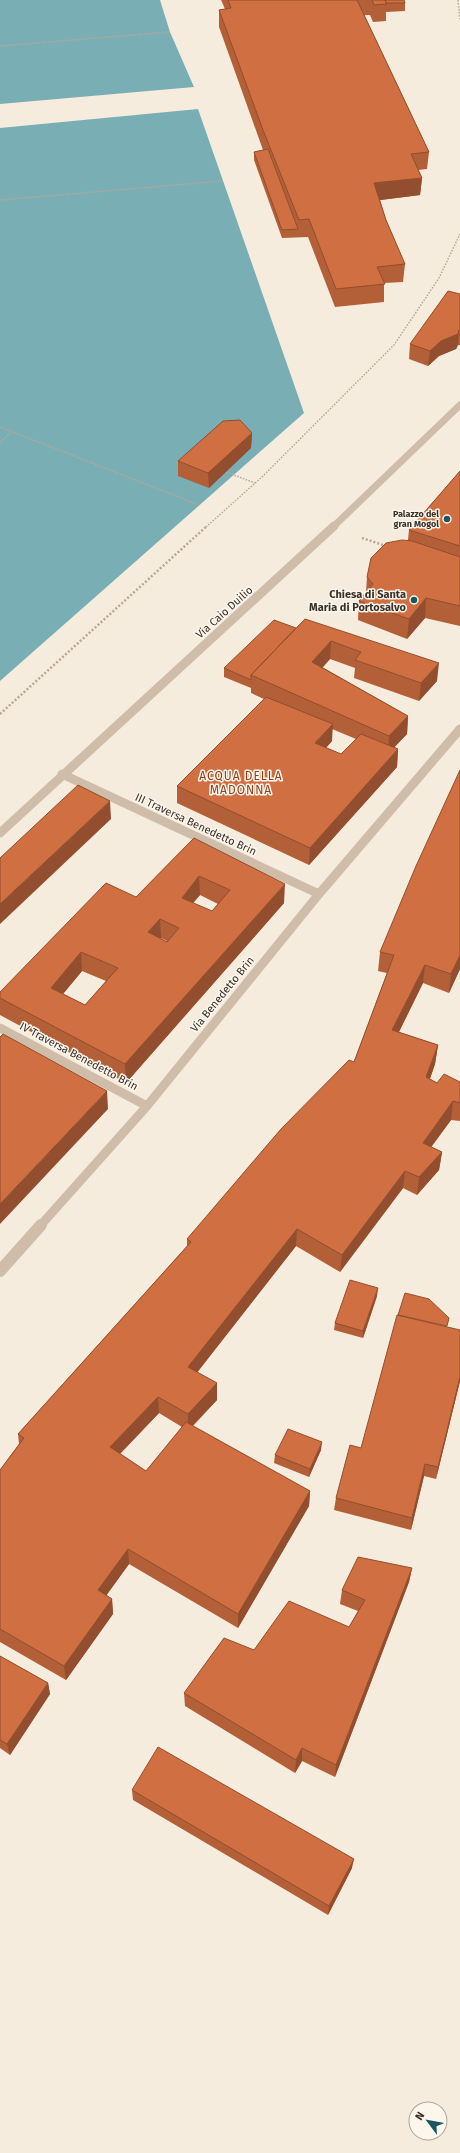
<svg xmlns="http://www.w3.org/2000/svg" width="460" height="2153" font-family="'Fira Sans',sans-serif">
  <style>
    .water { fill: #7aaeb5 }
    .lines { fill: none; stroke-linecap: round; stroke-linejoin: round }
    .path-far1 { stroke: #bba793; stroke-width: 1.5; stroke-dasharray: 1.5 1.5; stroke-linecap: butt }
    .path { stroke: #bba793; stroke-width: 2.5; stroke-dasharray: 2 2; stroke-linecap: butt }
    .minor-far2 { stroke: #cfbda9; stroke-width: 7 }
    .minor-far1 { stroke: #cfbda9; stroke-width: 9 }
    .minor { stroke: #cfbda9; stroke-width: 12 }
    .wall { fill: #b35f38; fill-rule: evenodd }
    .shaded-wall { fill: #924e2e }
    .building { fill: #d06f41; stroke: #924e2e; fill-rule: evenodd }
    .poi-dot { fill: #1a5761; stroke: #fcf6ec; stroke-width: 1.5 }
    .labels { text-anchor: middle; stroke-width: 3; stroke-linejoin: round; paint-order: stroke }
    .far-poi-label { font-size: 9px; font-weight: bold; fill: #3b3029; stroke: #fcf6ec; text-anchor: end }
    .poi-label { font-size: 11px; font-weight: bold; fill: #3b3029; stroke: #fcf6ec; text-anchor: end }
    .street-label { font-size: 11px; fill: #3b3029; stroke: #fcf6ec }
    .neighbourhood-label { font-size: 12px; letter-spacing: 1px; fill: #92411b; stroke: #fcf6ec }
  </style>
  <rect width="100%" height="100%" fill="#f5ecde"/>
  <path class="water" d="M0,0H160L170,32L194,87L0,104Z
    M198,109L304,413L0,681V128Z"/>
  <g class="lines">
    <path class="path-far1" d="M458,0L460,21
      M0,46L170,32
      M0,200L223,181
      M0,427L199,505
      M0,442L12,432
      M226,472L255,483
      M206,527L263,476L394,345L439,278L460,234"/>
    <path class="path" d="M362,538L386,546
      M0,714L207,526"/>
    <path class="minor-far2" d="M333,527L460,405"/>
    <path class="minor-far1" d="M62,774L319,894
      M0,833L334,526
      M0,1028L147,1106
      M40,1226L147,1106L319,894L460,729"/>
    <path class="minor" d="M0,1271L41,1225"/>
  </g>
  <path class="wall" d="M221,0H404L405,3V11L386,12V21L373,22L370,15H364L429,152L427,169L418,170L422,178L420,195L380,200L386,220L405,264L403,282L384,283V302L335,307L308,237L282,238L254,160V152L263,150L219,27V10L225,9Z
    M460,294V345H458L456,349L439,356L428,366L409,359L410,344Z
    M252,433L251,448L209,488L178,476V461Z
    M460,471V626L425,618L407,639L358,620L359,601L366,592L367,577L408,540L409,530Z
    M305,619L437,681L419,701L354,678L355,668L330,659L322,667L408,716L407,734L394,747L398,749L397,767L309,865L177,803V786L264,699L251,693V688L224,677V668L296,628ZM332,729L356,739L341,754L326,748L332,741Z
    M194,838L284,903L126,1083L0,1015V992L136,897ZM200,895L218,904L212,911L193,903ZM160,938H161L167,941V942ZM82,971L106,981L85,1005L63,994Z
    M380,952L460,969L449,993L423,983L399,1032L438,1045L435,1064L430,1079L437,1083L460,1082V1121L451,1120L431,1147L442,1152L439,1170L417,1195L403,1188L340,1272L296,1246L197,1372L217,1400L193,1426L310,1491L309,1506L238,1628L129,1564L106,1596L112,1599L113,1614L66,1680L0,1642V1470L19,1444L18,1434L187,1246V1239L354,1062L387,973L378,971ZM159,1413L182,1427L146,1471L120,1454Z
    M377,1296L363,1338L334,1330L335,1323Z
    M447,1327L460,1381L436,1479L424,1476L411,1530L334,1510L336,1498L361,1448Z
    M321,1450L309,1477L274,1463L275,1455Z
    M412,1568L409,1582L335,1777L302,1761L295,1773L185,1706L184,1693L254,1650L349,1627L358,1611L340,1604L342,1590Z
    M0,1656L48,1683L50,1694L10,1755L0,1748Z
    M132,1790L352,1868L328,1915L133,1800Z"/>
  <path class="shaded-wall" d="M422,178L420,195L373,201L374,183Z
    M459,330L458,345L456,349L439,356L428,366L430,351L441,341Z
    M252,433L251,448L209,488L208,473Z
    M426,598L425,618L407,639L409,619Z
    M331,641L330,659L312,680V662Z
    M439,663L437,681L419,701L421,683Z
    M408,716L407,734L388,754L389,736Z
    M333,724L332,741L314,761L315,743Z
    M398,749L397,767L309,865L310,848Z
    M110,801L111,819L0,924V904Z
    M199,876L200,895L182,916V898Z
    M285,884L284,903L126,1083L125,1064Z
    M160,919L161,938L149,951L148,932Z
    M81,952L82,971L53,1006L51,988Z
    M460,955V969L449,993L451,974Z
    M425,965L423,983L391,1048L392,1030Z
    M438,1045L435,1064L424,1095L426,1077Z
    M107,1091L108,1109L0,1224V1204Z
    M453,1101L451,1120L421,1161L423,1143Z
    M442,1152L439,1170L417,1195L419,1177Z
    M405,1171L403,1188L340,1272L342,1255Z
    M297,1229L296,1246L189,1383L188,1367Z
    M378,1288L377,1296L363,1338V1331Z
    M460,1377V1381L436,1479L438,1467Z
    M217,1383V1400L188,1430V1414Z
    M158,1397L159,1413L111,1463L110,1447Z
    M322,1442L321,1450L309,1477L310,1469Z
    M425,1464L424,1476L411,1530L412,1518Z
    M310,1491L309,1506L238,1628V1614Z
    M128,1549L129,1564L99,1605L98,1590Z
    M412,1568L409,1582L335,1777L336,1765Z
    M112,1599L113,1614L66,1680L64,1666Z
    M48,1683L50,1694L10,1755L7,1744Z
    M302,1748V1761L295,1773L296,1760Z
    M354,1859L352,1868L328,1915L329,1906Z"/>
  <path class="building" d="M228,0H357L429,152L411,154L422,178L374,183L386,220L405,264L377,267L385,284L336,289L309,219L299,220L263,130L219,10L231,8Z
    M372,0H385L387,4L374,5Z
    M385,0H404L405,3H386Z
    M268,149L298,229L282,230L254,152Z
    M448,291L460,294V330H459L458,334L441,341L430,351L410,344Z
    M240,420L252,433L208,473L178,461L223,421Z
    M460,471V546L409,530Z
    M402,540L412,541L460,557V606L426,598L409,619L359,601L373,584L367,577L371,558L386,543Z
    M305,619L439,663L421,683L355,660L361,652L331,641L312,662L408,716L389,736L251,675Z
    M274,620L296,628L251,675V680L224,668Z
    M266,697L333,724L315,743L341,754L361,734L398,749L310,848L177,786Z
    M460,770V955L451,974L425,965L392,1030L438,1045L426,1077L437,1083L444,1074L460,1082V1103L453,1101L423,1143L442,1152L419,1177L405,1171L342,1255L297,1229L188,1367L217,1383L188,1414L158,1397L110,1447L146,1471L186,1422L310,1491L238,1614L128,1549L98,1590L112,1599L64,1666L0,1629V1470L24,1438L18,1434L191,1242L187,1239L281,1129L349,1060L354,1062L394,955L380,952L416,866Z
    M78,785L110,801L0,904V858Z
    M194,838L285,884L125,1064L0,998V992L106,883L136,897ZM199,876L230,890L212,911L182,898ZM160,919L179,928L167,942L148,932ZM81,952L118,968L85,1005L51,988Z
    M3,1034L107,1091L0,1204V1037Z
    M350,1280L378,1288L363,1331L335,1323Z
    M405,1293L429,1299L449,1318L447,1326L398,1315Z
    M397,1315L460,1330V1377L438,1467L425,1464L412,1518L336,1498L350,1445L361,1448Z
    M288,1429L322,1442L310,1469L275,1455Z
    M358,1557L412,1568L336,1765L302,1748L296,1760L184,1693L224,1638L254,1650L289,1601L349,1627L365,1600L342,1590Z
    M0,1656L48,1683L7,1744L0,1740Z
    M158,1747L354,1859L329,1906L132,1790Z"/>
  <g class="poi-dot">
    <circle cx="447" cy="519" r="4"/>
    <circle cx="414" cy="600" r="4"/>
  </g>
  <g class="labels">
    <g class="far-poi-label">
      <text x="439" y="517">Palazzo del<tspan x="439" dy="10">gran Mogol</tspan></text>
    </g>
    <g class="poi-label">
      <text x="406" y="598">Chiesa di Santa<tspan x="406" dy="13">Maria di Portosalvo</tspan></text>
    </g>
    <g class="street-label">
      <text transform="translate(224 612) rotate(-42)" y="4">Via Caio Duilio</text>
      <text transform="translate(196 824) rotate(25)" y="4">III Traversa Benedetto Brin</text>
      <text transform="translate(222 994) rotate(-51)" y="4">Via Benedetto Brin</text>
      <text transform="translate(79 1056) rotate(28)" y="4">IV Traversa Benedetto Brin</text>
    </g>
    <g class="neighbourhood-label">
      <text x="241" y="780">ACQUA DELLA<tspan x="241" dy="14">MADONNA</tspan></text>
    </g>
  </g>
  <g transform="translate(428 2121) rotate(302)"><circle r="19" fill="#fcf6ec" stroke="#afa79e"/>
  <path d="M0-3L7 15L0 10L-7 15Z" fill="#1a5761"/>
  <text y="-6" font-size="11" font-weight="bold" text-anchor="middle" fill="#3b3029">N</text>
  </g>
</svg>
